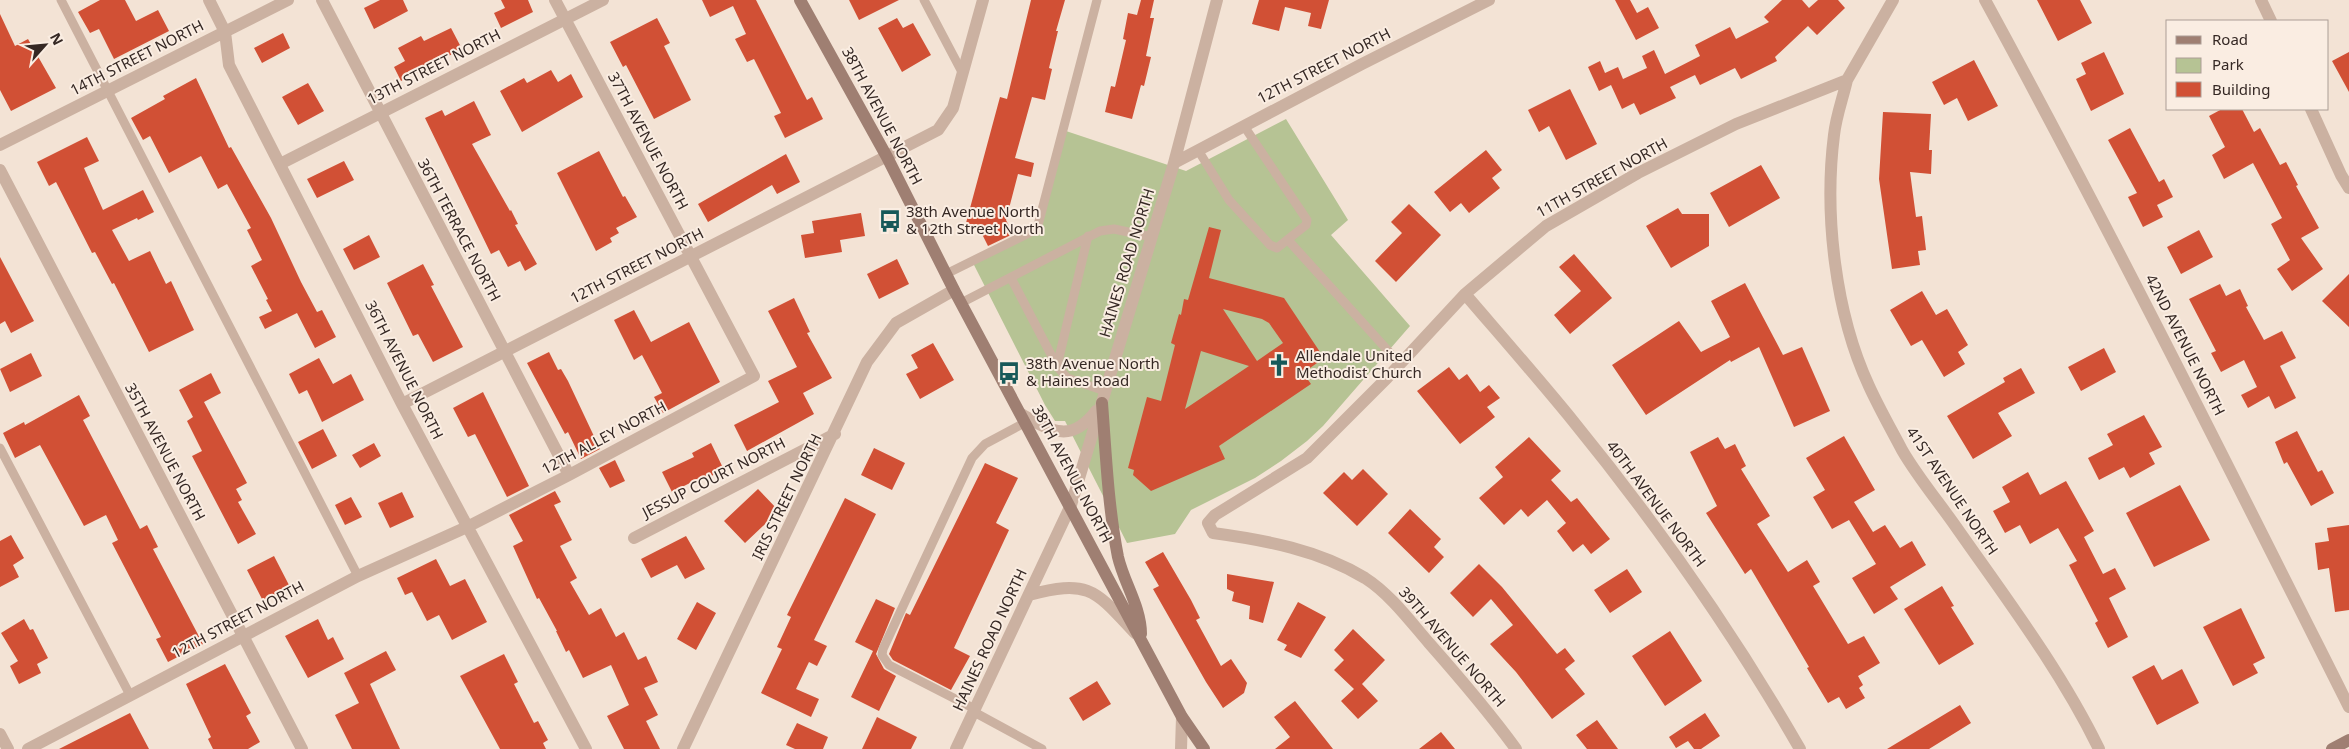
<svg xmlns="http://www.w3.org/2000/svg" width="2349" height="749" font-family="'Noto Sans',sans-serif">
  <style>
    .green { fill: #b6c394 }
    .building { fill: #d15035; fill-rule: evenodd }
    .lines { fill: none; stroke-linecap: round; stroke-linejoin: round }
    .service { stroke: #cbb1a1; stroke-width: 9 }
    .minor { stroke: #cbb1a1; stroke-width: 12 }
    .tertiary { stroke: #cbb1a1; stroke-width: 12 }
    .secondary { stroke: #9f7f72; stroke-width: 12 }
    .labels { text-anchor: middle; stroke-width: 4; stroke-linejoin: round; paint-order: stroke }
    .street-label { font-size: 15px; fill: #352824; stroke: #faede2 }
    .poi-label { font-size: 15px; fill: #352824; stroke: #faede2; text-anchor: start }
  </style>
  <rect width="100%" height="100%" fill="#f3e3d5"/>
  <path class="green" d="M1286,119L1348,220L1331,235L1410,326L1323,426L1307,441L1281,461L1255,478L1191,510L1175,534L1127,543L1065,421H1055L1045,405L972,261L1037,229L1063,130L1186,171Z"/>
  <path class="building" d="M100,0H125L136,21L158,10L169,31L114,59L99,29L90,33L78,12Z
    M380,0H403L408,11L374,29L364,8Z
    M501,0H528L533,12L501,28L494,13L505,8Z
    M702,0H756L807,100L812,97L823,119L785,138L774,116L781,113L754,59L747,62L735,39L746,34L733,6L710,17Z
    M849,0H899L859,20Z
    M1031,0H1065L1056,31H1058L1049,68L1052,69L1045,100L1032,97L1015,158L1034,163L1031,177L1018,174L1006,220L1013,234L988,246L978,226L966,223L1000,97L1007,99Z
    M1141,0H1154L1150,18H1154L1146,56L1151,57L1144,86L1141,85L1132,119L1105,112L1111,86L1115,87L1126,40L1123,39L1128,13L1137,15Z
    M1259,0H1329L1321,29L1308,26L1311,13L1285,7L1279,31L1252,24Z
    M1615,0H1630L1637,13L1648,7L1659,28L1636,40Z
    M1782,0H1802L1809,8L1818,0H1838L1845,8L1817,35L1808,26L1775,57L1777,61L1741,79L1735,68L1700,85L1695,75L1670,87L1676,98L1640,115L1634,103L1622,109L1611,85L1599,91L1588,67L1600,61L1605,73L1618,67L1623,79L1647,68L1642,56L1654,50L1665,74L1700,56L1695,45L1730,27L1736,39L1769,22L1764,17Z
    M2037,0H2080L2092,23L2058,41Z
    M0,14L15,46L28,39L56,88L11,111L0,90Z
    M657,18L670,43L664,46L691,100L654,119L626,65L623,67L610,42Z
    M897,18L903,28L913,23L931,55L902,72L878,28Z
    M451,28L462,49L401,81L394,67L405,61L398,48L421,36L424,41Z
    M283,33L290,48L262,63L254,48Z
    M2104,52L2124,94L2091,111L2076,79L2086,74L2081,63Z
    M2349,52V92L2332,61Z
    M1974,60L1998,106L1968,121L1957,98L1944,105L1932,82Z
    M551,70L558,82L571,74L583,97L522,132L500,91L524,78L527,83Z
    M196,78L229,148L231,147L271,218L301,282L317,312L322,310L336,337L315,348L297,313L265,329L259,317L272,311L266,300L268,299L251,266L262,260L247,230L251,228L227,184L218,189L201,156L169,173L150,136L143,140L131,118L165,99L163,96Z
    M308,83L324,111L298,125L282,97Z
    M1570,89L1597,144L1566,160L1549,126L1539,132L1528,110Z
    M474,101L491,135L472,144L510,211L511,210L518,224L515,225L537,264L525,271L520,261L508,267L499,250L491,254L425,118L442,110L445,116Z
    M2222,109H2242L2254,132L2260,128L2280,165L2286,162L2298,185L2296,186L2319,228L2301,238L2323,269L2292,291L2277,269L2290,260L2271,224L2282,218L2253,163L2224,179L2212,155L2225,147L2209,116Z
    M1883,112L1931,114L1929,150H1932L1931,174L1910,172L1916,217L1922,216L1926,250L1918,251L1920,265L1892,269L1879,179Z
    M2130,128L2159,182L2164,179L2173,197L2157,205L2163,217L2143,227L2128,197L2137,193L2108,140Z
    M87,137L99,161L84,168L103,210L143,190L154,212L138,220L137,218L112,230L129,261L150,251L166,284L171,281L194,330L149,352L114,283L112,284L95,252L92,253L56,182L49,186L37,162Z
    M1486,150L1502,170L1492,178L1500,188L1469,213L1461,203L1450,212L1434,192Z
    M599,151L623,197L625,196L637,217L616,228L619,233L610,238L612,242L596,251L557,173Z
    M786,154L800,182L777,194L772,185L708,222L698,204Z
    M344,161L354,180L317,198L307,179Z
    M1761,165L1780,198L1729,227L1710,193Z
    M1409,204L1441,235L1396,282L1375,261L1402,233L1391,222Z
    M1678,208L1682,214H1709V246L1671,268L1646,226Z
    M861,213L865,236L840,240L842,252L805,258L801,235L814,233L812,221Z
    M1209,227L1221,230L1209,278L1284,298L1324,358L1303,373L1311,384L1219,446L1225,459L1151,491L1133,475L1134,470L1128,468L1147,397L1161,401L1175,345L1171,343L1179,314L1181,315L1184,299L1188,300ZM1223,309L1262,319L1269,323L1283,343L1257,361ZM1201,351L1249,366L1185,409Z
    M2199,230L2213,257L2181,274L2167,247Z
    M369,235L380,257L354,270L343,249Z
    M1574,254L1612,298L1570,334L1554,315L1581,291L1559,267Z
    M0,257L34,321L11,333L5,321L0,324Z
    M897,259L909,284L879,299L867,274Z
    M423,264L434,285L431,286L463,347L433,362L418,334L413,336L387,283Z
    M2349,274V327L2322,301Z
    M1745,283L1783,355L1802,347L1830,411L1794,427L1759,347L1731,362L1730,360L1646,415L1612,365L1679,321L1701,352L1730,337L1711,301Z
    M2220,284L2226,296L2240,289L2248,306L2246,307L2264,340L2282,331L2296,358L2280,366L2296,398L2275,409L2269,396L2248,408L2241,395L2257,387L2244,360L2221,372L2211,353L2216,351L2189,299Z
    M1922,291L1936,315L1947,309L1968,345L1958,352L1965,364L1944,377L1922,340L1911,346L1890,310Z
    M794,298L810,332L807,333L832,378L803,393L814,414L747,451L734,425L779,402L768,381L797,367L768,311Z
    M634,310L651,342L689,322L720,382L663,413L654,397L662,393L642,355L634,360L614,320Z
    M933,343L954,380L920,399L906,374L918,368L911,355Z
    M2104,348L2116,372L2081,391L2068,367Z
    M549,352L558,370L561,369L568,381L600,449L581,459L568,432L565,434L527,363Z
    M31,353L42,376L10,392L0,369Z
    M319,358L333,384L351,374L364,400L322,422L307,390L299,394L289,374Z
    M1449,367L1459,380L1467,374L1480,392L1489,385L1500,398L1487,407L1495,417L1460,444L1417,391Z
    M2021,368L2035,393L1998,413L2012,436L1973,459L1947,416L2005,382L2003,378Z
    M211,373L221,393L204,402L247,483L236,489L242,500L238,502L256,534L238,544L192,456L202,451L187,421L193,417L179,390Z
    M483,392L529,486L507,497L475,434L468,437L453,408Z
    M79,395L90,416L83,420L140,529L147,525L158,547L153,549L203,644L168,662L156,639L161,637L112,543L118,540L106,515L84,526L40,445L15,458L3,433L24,422L25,425Z
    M2144,415L2162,447L2149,453L2155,464L2130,478L2124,467L2099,480L2088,458L2113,445L2107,434Z
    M323,429L337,456L312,469L298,442Z
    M2297,431L2318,472L2322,470L2334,493L2311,506L2287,462L2284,464L2275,442Z
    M1844,436L1875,490L1854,502L1873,532L1885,525L1900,548L1912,541L1926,565L1890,587L1898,599L1874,614L1852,578L1876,564L1849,520L1832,529L1813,497L1825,490L1806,458Z
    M1529,437L1561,471L1551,480L1571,502L1577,498L1610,539L1591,554L1583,544L1573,552L1557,531L1566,523L1547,500L1528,517L1521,509L1504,525L1479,498L1503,477L1495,467Z
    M1718,437L1725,449L1735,444L1746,466L1741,469L1770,516L1757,524L1788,572L1807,560L1820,582L1813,586L1848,644L1864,636L1880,663L1858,676L1863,685L1859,688L1865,698L1846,709L1839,697L1828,703L1807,668L1809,667L1751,569L1745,574L1706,513L1717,506L1690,452Z
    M374,443L381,456L360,468L352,455Z
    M711,443L724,470L705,479L704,476L672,492L662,472L694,457L692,453Z
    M874,448L905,463L892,490L861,475Z
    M615,460L625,481L610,488L599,468Z
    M985,463L1018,478L996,523L1009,530L954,648L970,656L951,690L893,660L889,654L906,613L910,615Z
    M1363,469L1388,494L1357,526L1323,493L1344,472L1352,480Z
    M2028,472L2040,495L2066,481L2094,531L2084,537L2103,574L2115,568L2126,589L2109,598L2128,637L2108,648L2095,623L2098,621L2069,565L2077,561L2058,528L2030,544L2020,525L2005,533L1993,511L2010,502L2002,487Z
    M2180,485L2210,540L2154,567L2126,513Z
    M758,489L779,511L745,543L724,521Z
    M555,491L561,502L554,505L572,540L560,546L577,578L570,582L589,615L601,608L616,637L624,632L638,660L646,656L658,682L644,688L658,715L646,721L660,749H624L607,716L629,705L611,665L583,678L569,650L566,652L556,631H557L539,598L537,599L513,546L523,541L509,515Z
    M402,492L414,517L390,528L378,503Z
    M351,497L362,517L345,525L335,505Z
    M845,498L876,514L814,640L827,646L817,666L809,662L796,689L819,699L811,717L761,693L782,649L777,647L791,617L787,615Z
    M1410,509L1441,539L1434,547L1444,557L1429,573L1388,533Z
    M2349,525V610L2335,612L2329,568L2318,570L2315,543L2329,541L2327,528Z
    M11,535L24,558L13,565L19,577L0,587V541Z
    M686,536L705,569L685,579L677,565L651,578L641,559Z
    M1163,552L1191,600L1200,618L1196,620L1221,666L1231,659L1247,683L1244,693L1223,708L1206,682L1153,589L1159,586L1145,562Z
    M274,556L290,587L263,601L247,570Z
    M436,559L450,586L465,579L487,622L452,640L439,615L427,621L412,592L405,595L397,578Z
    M1479,564L1502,587L1557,654L1565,648L1575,661L1565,669L1585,694L1552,719L1516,672L1490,644L1513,625L1491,599L1473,617L1450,593Z
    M1627,569L1642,592L1610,613L1594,590Z
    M1227,574L1274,582L1263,623L1249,619L1250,606L1232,601L1234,592L1227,589Z
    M1942,586L1954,606L1951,607L1974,644L1939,665L1904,609Z
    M876,599L895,608L876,654L884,669L896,676L879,711L851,697L873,651L855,642Z
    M697,602L716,613L696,650L677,639Z
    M1298,602L1326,617L1301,658L1284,650L1287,645L1277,640Z
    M2241,608L2265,658L2253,664L2258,673L2233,686L2203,627Z
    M24,619L30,630L33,629L48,658L37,664L41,673L19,684L10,666L18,661L1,633Z
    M318,619L328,640L333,637L344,659L308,678L285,636Z
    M1353,629L1385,660L1362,684L1378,701L1358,719L1341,701L1354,689L1334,670L1344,660L1334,650Z
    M1670,631L1702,681L1665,706L1632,656Z
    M386,651L396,670L370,684L400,749H352L335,715L359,703L344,673Z
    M504,654L518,682L514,684L534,723L538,721L548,740L543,743L546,749H500L460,676Z
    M225,664L251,713L246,716L260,742L248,749H213L208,739L211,737L186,684Z
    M2154,665L2162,680L2182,669L2199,703L2157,725L2132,677Z
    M1097,681L1111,704L1083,721L1069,698Z
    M1295,701L1333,749H1275L1290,737L1274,717Z
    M1960,705L1971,723L1929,749H1887Z
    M130,713L149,749H59Z
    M1705,713L1720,736L1701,749H1694L1688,741L1676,748L1669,737Z
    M877,717L917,737L911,749H862Z
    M1597,720L1618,749H1587L1576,735Z
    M797,723L828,737L823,749H795L786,745Z
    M1441,732L1455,749H1419Z"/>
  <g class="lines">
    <path class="service" d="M61,0L358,576
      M924,0L963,74
      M1198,150L1229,200L1270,245L1277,248L1306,225L1307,220L1244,126
      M1088,236L1057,366L1067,378L1105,391
      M1288,240L1400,364
      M946,274L1037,229L1097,0
      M1011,278L1057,366
      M961,303L1100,231L1114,229L1152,237
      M0,448L130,695
      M975,709L889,665L882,655L883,649L972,458L985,444L1026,422
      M974,712L1042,749"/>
    <path class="minor" d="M209,0L225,32L229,65L402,404L586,749
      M322,0L569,475
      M1985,0C2112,233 2230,470 2349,707
      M2261,0L2271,21
      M1847,80C1843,98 1836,116 1834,135C1824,214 1835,313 1869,386C1879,408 1891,429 1902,450C1917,476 1937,500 1954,524C2005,597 2060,669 2099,749
      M2311,109L2341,175L2349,188
      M0,145L288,0
      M280,164L603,0
      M0,170L302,749
      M1465,294C1501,336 1538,378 1573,421C1657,524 1734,634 1800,749
      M402,404L938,130L953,108L983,0
      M634,538L835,434
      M28,749L358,576L467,527L569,475L754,376L555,0
      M683,749L867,362L896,323L954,290
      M1181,749L1182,717
      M1516,749C1489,712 1459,677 1429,643C1410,621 1390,594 1365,578C1319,550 1265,540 1213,533L1208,523L1215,515L1307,458L1387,378L1465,294L1546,226L1638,173L1736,124L1847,80L1893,0"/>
    <path class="tertiary" d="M1174,163L1362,64L1489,0
      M1021,414C1051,431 1071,444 1096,411
      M1029,595C1089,579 1095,590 1135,633
      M0,734L8,749
      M956,749L1071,505L1174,163L1217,0"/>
    <path class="secondary" d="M800,0L887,157L954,290L1182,717L1204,749
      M1102,403C1106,455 1108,506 1118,557C1124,583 1141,607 1141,634
      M2332,749L2349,740"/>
  </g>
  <defs>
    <symbol id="bus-bare" viewBox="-9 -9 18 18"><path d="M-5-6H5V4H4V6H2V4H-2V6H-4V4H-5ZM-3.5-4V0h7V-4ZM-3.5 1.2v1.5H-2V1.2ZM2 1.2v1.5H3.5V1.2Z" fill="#175959" stroke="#faede2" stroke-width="2.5" paint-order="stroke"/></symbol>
    <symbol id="church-bare" viewBox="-9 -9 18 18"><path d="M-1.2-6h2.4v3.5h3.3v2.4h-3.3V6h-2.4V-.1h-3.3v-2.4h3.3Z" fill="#175959" stroke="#faede2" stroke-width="2.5" paint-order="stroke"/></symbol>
  </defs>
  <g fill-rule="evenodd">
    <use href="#bus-bare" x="874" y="205" width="32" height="32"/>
    <use href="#church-bare" x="1263" y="349" width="32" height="32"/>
    <use href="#bus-bare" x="993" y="357" width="32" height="32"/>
  </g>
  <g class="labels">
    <g class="street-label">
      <text transform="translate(137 58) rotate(-27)" y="5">14TH STREET NORTH</text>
      <text transform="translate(1324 66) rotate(-27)" y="5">12TH STREET NORTH</text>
      <text transform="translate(434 67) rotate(-27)" y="5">13TH STREET NORTH</text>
      <text transform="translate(882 116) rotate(62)" y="5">38TH AVENUE NORTH</text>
      <text transform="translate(648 141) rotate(62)" y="5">37TH AVENUE NORTH</text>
      <text transform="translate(1602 178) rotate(-29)" y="5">11TH STREET NORTH</text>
      <text transform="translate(459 230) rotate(62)" y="5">36TH TERRACE NORTH</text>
      <text transform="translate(1127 263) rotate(-73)" y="5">HAINES ROAD NORTH</text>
      <text transform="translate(637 266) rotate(-27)" y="5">12TH STREET NORTH</text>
      <text transform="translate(2185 345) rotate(63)" y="5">42ND AVENUE NORTH</text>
      <text transform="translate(404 370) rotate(63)" y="5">36TH AVENUE NORTH</text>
      <text transform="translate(604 438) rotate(-28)" y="5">12TH ALLEY NORTH</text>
      <text transform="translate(165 452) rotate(62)" y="5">35TH AVENUE NORTH</text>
      <text transform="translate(1072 474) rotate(62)" y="5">38TH AVENUE NORTH</text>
      <text transform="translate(714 478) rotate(-27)" y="5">JESSUP COURT NORTH</text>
      <text transform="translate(1952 491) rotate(56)" y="5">41ST AVENUE NORTH</text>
      <text transform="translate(787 497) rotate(-64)" y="5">IRIS STREET NORTH</text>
      <text transform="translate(1656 504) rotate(53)" y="5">40TH AVENUE NORTH</text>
      <text transform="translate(238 620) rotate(-28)" y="5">12TH STREET NORTH</text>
      <text transform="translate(990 640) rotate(-65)" y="5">HAINES ROAD NORTH</text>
      <text transform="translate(1452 647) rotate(49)" y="5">39TH AVENUE NORTH</text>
    </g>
    <g class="poi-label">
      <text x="906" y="217">38th Avenue North<tspan x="906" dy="17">&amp; 12th Street North</tspan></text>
      <text x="1296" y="361">Allendale United<tspan x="1296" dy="17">Methodist Church</tspan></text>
      <text x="1026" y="369">38th Avenue North<tspan x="1026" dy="17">&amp; Haines Road</tspan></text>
    </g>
  </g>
  <rect x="2166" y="20" width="162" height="90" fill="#faede2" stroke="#ab9e96"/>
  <rect x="2176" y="36" width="25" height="8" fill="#9f7f72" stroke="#ab9e96"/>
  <text x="2212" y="45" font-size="15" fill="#352824">Road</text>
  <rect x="2176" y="58" width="25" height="15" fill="#b6c394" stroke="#ab9e96"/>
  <text x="2212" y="70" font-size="15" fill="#352824">Park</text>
  <rect x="2176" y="82" width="25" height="15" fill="#d15035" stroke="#ab9e96"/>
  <text x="2212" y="95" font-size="15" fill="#352824">Building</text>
  <g transform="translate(45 45) rotate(63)" stroke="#faede2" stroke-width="4" paint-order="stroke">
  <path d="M0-4L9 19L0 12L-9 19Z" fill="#352824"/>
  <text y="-8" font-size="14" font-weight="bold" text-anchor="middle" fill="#352824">N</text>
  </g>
</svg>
